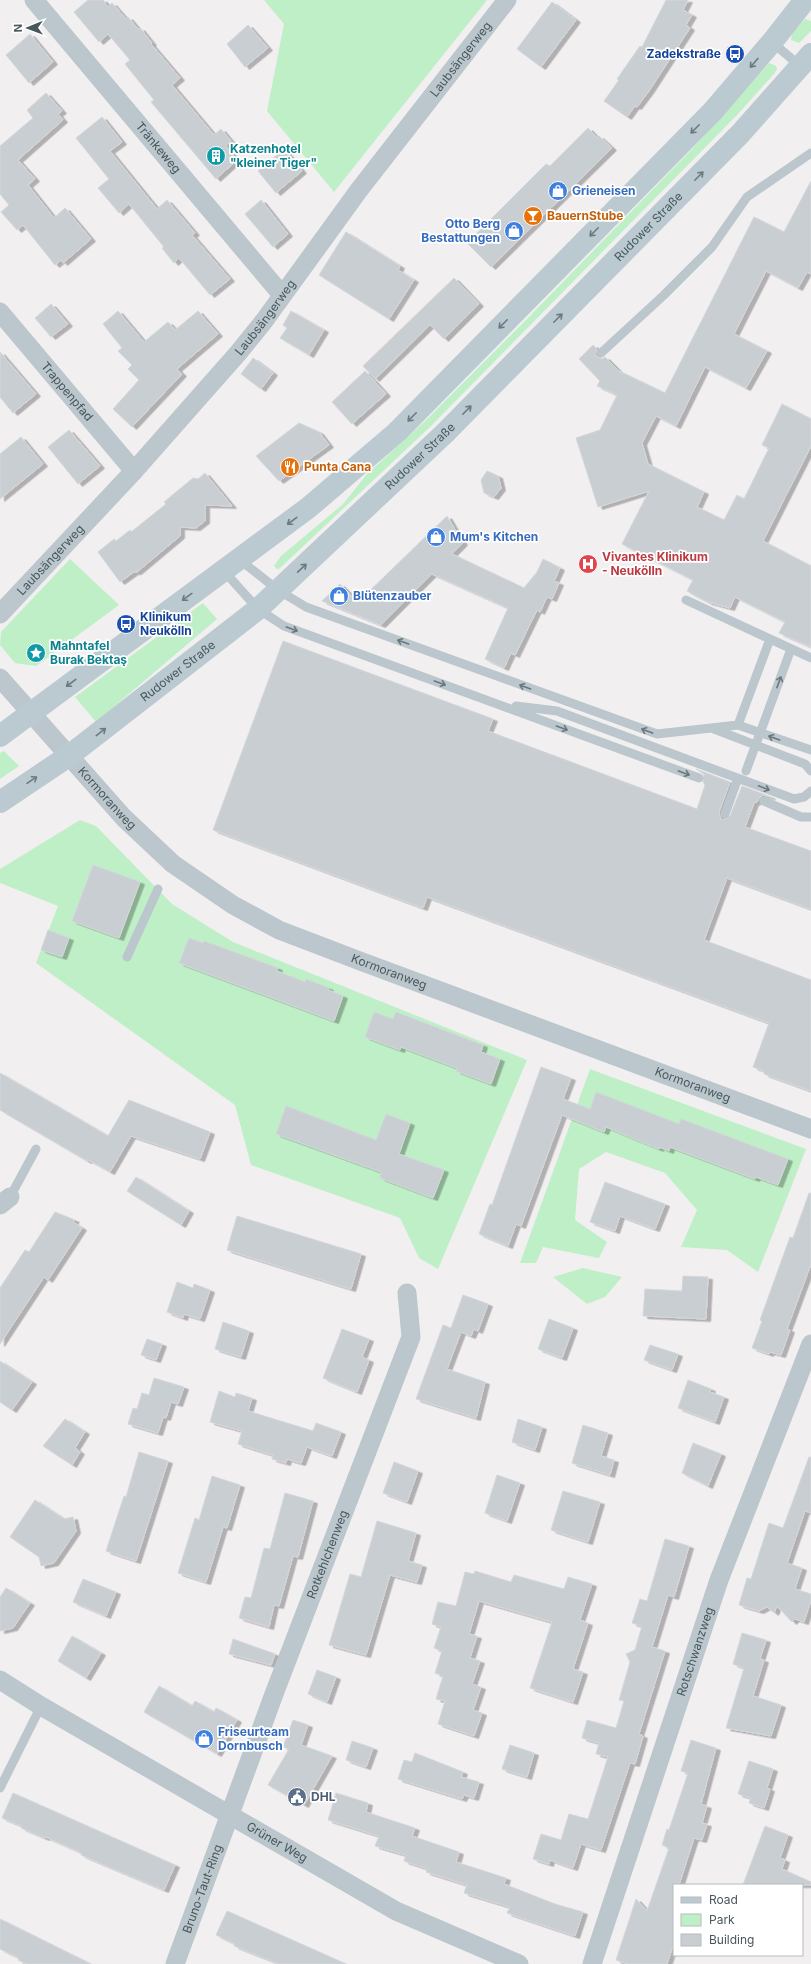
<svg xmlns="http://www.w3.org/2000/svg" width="811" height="1964" font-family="Inter,sans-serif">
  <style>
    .green { fill: #bfefc7 }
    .building { fill: #c9ced2; stroke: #d3d7db; filter: url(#shadow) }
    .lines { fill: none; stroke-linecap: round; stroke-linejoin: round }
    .service { stroke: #bbc7cc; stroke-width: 9 }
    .minor { stroke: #bbc7cc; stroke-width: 19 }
    .secondary { stroke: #bbcad1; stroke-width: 22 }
    .oneway { stroke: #6a7a80 }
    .oneway2 { stroke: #6a797e }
    .labels { text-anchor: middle; stroke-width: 3.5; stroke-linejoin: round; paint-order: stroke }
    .transit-label { font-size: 12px; font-weight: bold; fill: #164399; stroke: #fff; text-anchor: end }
    .street-label { font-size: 12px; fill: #48575d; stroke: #fff }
    .culture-label { font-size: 12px; font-weight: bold; fill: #0d838f; stroke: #fff; text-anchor: start }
    .shop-label { font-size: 12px; font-weight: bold; fill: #366cbe; stroke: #fff; text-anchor: start }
    .food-label { font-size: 12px; font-weight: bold; fill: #c56008; stroke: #fff; text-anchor: start }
    .health-label { font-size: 12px; font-weight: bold; fill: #be3a42; stroke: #fff; text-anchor: start }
    .service-label { font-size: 12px; font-weight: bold; fill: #4e5e75; stroke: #fff; text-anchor: start }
  </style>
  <defs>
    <filter id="shadow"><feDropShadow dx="4.5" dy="2.5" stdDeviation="0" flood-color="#0004"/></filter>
  </defs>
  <rect width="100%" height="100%" fill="#f2eff0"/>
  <path class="green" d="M264,0H487L334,192L267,111L284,24Z
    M805,19L811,21V31L799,43L791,40L792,33Z
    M769,63L776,66L777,69L774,74L738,114L431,426L279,569H277L274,566L281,556L343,504L367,474L425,421L526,320L693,148Z
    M70,559L119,605L36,666L15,663L0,645L1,632Z
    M203,603L217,619L96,722L75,697Z
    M4,751L19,766L0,779V753Z
    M80,820L96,826L172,904L233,942L527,1060L438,1269L419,1258L400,1218L251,1165L235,1105L36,963L58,906L0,883V869Z
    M590,1069L806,1149L758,1272L727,1250L681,1247L697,1210L665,1173L606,1152L579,1169L575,1220L607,1242L599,1258L543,1247L536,1263H520Z
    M583,1268L622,1277L605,1297L587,1304L553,1277Z"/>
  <path class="building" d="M88,0H103L108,7L112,3L126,19L128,17L139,30L140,28L152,43L151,44L180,78L172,85L214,135L221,129L231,141L226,146L237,160L216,179L151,102L154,100L125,64L130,60L108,34L99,42L74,12Z
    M666,0H688L683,10L692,15L686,25L690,28L649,91L637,107L635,106L627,117L604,101L619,80L617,79L640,46L642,47Z
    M552,2L576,20L541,67L517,49Z
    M248,25L268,48L245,67L227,44Z
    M30,34L53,62L29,83L6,55Z
    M46,93L62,111L58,114L63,120L18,160L35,179L28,185L54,218L65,208L91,239L63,263L61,260L55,265L23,225L17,230L1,212L9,205L0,194V146L33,118L27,110Z
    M102,117L122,142L110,151L157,209L167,200L195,233L192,235L230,279L210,295L179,258L174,263L162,248L164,247L129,204L119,213L98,188L109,179L76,138Z
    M588,128L597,138L599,136L612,148L491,267L467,243L546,164L550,166Z
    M284,149L302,171L276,193L258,171Z
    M811,181V274L807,272L798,288L766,271L734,334L767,351L746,388L705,367L676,426L656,416L642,443L648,464L704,492L697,507L724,520L737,495L744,499L769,448L762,445L782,404L811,419V446L763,541L811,566V647L779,633L785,622L735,597L730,608L708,602L694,595L687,591L693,580L622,544L649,491L598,507L576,438L600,430L617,395L597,386L600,381L579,359L593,345L597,349L595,354L597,357L602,359L605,357L619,371L665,393L754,217L784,232Z
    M261,200L288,234L273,247L245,214Z
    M346,232L400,266L398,270L414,280L389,319L319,275Z
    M454,278L479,304L444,339L430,325L375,379L363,366Z
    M51,304L68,324L51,337L35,318Z
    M118,311L144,342L168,322L175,330L198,311L218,334L177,369L182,374L132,427L113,409L139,380L128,369L132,365L118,351L122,348L103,324Z
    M291,311L324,330L309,355L280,338L287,328L283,325Z
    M0,352L36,394L13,413L0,397Z
    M253,358L273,373L261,389L241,374Z
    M365,371L386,394L352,424L332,402Z
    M299,423L319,432L329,445L279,481L256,456Z
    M69,430L100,466L78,484L48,447Z
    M21,437L43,464L0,499V454Z
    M487,471L498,476L501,488L494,497L484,493L481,480Z
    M205,473L232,506L205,505V521L196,528L180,527V536L137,572H134L120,582L98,552L114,539L116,541L130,530L131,532L166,504L164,502L193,478L198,479Z
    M447,516L463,543L452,554L524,588L537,572L543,559L560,568L554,581L559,583L552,599L547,597L540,612L537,610L515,655L511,653L504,668L485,659L508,608L432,574L381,625L322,601L340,584L358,602Z
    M283,641L493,719L488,731L697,809L705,785L703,782L704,774L696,769L730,782L719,812L720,818L723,820L730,816L742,786L771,797L763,795L759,798L758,801L754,803L745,827L811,851V909L727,878L704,940L811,980V1091L764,1074V1071L753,1067L769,1023L427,897L423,908L213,830Z
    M93,865L140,882L119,938L72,921Z
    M48,930L69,938L62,957L41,950Z
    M189,938L203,943L204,941L278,968L277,971L292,977L305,982L306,979L329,988L328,990L343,996L334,1021L179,963Z
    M374,1012L393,1019L396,1012L483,1045L481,1052L500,1059L491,1084L456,1071L457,1068L401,1047L400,1050L365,1037Z
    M541,1067L571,1078L563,1099L590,1109L596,1092L679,1124L681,1119L788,1159L778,1185L756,1177L755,1179L670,1147L669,1151L659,1147V1149L606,1127L604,1132L562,1115L521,1226L516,1224L508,1246L479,1234L490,1204L492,1205Z
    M0,1073L108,1136L129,1100L210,1132L200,1159L131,1136L110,1172L88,1160L87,1161L0,1110Z
    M286,1106L376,1140L386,1114L410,1123L399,1154L444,1170L433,1198L380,1178L381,1172L276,1134Z
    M136,1177L189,1211L181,1225L127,1191Z
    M605,1182L665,1204L655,1229L620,1216L615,1231L590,1222Z
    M809,1193H811V1264L787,1329L790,1330L781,1355L770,1352L769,1354L752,1348L762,1321L760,1320L790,1237L793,1238Z
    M55,1212L75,1220L73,1222L82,1228L48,1280L44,1277L0,1344V1288L25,1250L29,1252Z
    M237,1216L361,1254L351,1289L227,1250Z
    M683,1276L708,1277L706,1319L643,1316L645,1289L682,1291Z
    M177,1282L193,1288L194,1284L210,1290L200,1319L184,1314L183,1318L167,1312Z
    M463,1295L488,1304L478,1331L474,1329L471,1336L461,1332L447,1369L485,1382L476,1418L416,1399L443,1325L451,1328Z
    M549,1319L573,1328L562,1358L538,1349Z
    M223,1322L249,1331L241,1357L215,1349Z
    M342,1329L369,1339L362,1357L369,1360L357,1392L323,1378Z
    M147,1339L162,1344L156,1360L141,1355Z
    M650,1345L678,1354L672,1370L644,1360Z
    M0,1361L32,1382L12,1410L0,1402Z
    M154,1378L184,1387L178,1404L171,1402L166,1418L163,1417L158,1433L128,1424L133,1408L137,1409L142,1393L149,1395Z
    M688,1380L711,1389L710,1392L724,1397L715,1422L678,1408Z
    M219,1391L235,1397L236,1393L252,1398L248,1411L313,1431L316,1423L341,1432L332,1456L307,1447L301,1463L287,1459L286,1463L272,1459L273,1455L238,1444L242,1431L210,1422Z
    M65,1419L85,1432L75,1448L80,1452L72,1465L43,1446Z
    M518,1419L542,1427L535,1450L512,1442Z
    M583,1425L608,1433L601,1456L614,1460L610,1475L572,1463Z
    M693,1443L721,1454L708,1486L682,1473Z
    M139,1452L168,1461L136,1561L106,1551L124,1496L126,1497Z
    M809,1457H811V1513L805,1511L787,1563L802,1568L795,1589L811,1594V1600L804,1622L795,1619L792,1622L777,1606L774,1613L767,1607L759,1611L739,1605L747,1578L751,1579L769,1523L783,1528Z
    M394,1462L418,1471L407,1502L383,1493Z
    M497,1475L520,1483L507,1521L485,1513Z
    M212,1476L240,1485L227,1528L223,1527L206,1582L178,1573L195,1518L199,1520Z
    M563,1491L600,1502L588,1542L551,1530Z
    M285,1493L313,1501L298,1557L293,1556L279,1606L274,1605L269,1627L239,1618L245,1597L251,1598L264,1548L270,1549Z
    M35,1500L64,1519L73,1517L76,1531L54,1563L41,1566L39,1557L10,1537Z
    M377,1521L416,1533L408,1561L422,1565L417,1582L390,1575L366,1655L329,1645L350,1574L361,1577Z
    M665,1539L689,1546L674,1597L668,1595L652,1647L665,1651L639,1734L643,1736L635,1764L630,1763L601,1850L581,1844L573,1868L550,1860L549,1864L533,1859L541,1834L561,1840L569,1814L588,1819L608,1757L596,1754L599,1743L582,1738L587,1720L616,1728L624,1701L619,1700L630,1662L626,1654L635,1650L642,1626L632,1623L640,1599L647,1601Z
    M475,1571L511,1582L514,1575L564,1589L568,1577L592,1584L580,1620L588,1623L573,1669L583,1672L573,1702L530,1688L552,1622L479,1601L469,1634L477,1636L470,1658L480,1661L472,1684L481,1687L473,1710L482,1713L474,1736L438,1724L445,1701L436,1699L443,1676L435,1673L442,1651L434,1648L441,1627L432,1624L438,1602L456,1606L465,1572L474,1574Z
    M83,1579L116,1592L106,1616L73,1602Z
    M6,1588L30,1603L13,1628L0,1631V1597Z
    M742,1633L766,1640L760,1659L764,1660L753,1696L781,1705L771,1736L726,1728L744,1668L733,1664Z
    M72,1636L101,1653L86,1678L58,1661Z
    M233,1639L275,1654L271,1665L229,1654Z
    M317,1670L336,1677L327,1702L308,1694Z
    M159,1686L192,1706L195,1701L214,1712L216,1708L237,1720L217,1754L144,1712Z
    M293,1720L308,1725L301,1745L332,1756L304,1805L268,1785L289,1749L283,1747Z
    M691,1740L716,1748L701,1804L707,1806L702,1823L707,1824L702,1840L694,1838L679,1885H674V1943L667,1964H628L616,1960L636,1899L647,1911L669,1848L662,1845L667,1829L669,1830L688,1773L681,1771Z
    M352,1741L373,1748L366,1767L346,1760Z
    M510,1745L534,1753L527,1777L502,1769Z
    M415,1753L463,1772L461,1777L479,1782L474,1798L464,1795L462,1799L398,1779L404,1760L412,1762Z
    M749,1761L773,1769L767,1788L770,1789L764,1808L749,1803L751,1798L738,1794Z
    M13,1793L175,1865L164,1890L81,1855L82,1853L46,1837L45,1838L21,1828L22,1826L2,1818Z
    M336,1793L368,1803L366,1812L415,1828L412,1836L459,1852L456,1862L506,1878L504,1884L555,1904L583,1912L575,1936L507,1913L510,1907L464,1893L467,1885L426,1872L428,1869L404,1861L406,1855L375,1846L379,1836L328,1820Z
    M765,1826L788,1835L780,1858L785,1860L782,1869L811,1882V1885H743Z
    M227,1911L346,1964H280L234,1946L235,1944L216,1935Z
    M0,1919L91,1964H27L18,1960L19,1958L0,1949Z"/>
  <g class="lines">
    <path class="service" d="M772,42L800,66
      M601,353L664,295L712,247L747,197L811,153
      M240,560L278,590L306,607L657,734L738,725L811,750
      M223,570L258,609L284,626L699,778
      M686,600L811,658
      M516,706L557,711L794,799L804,797L811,791
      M738,725L770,639
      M714,729L805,764L811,771
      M746,771L791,649
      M764,801L801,817H811
      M725,814L738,778
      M127,957L158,889
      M10,1197L36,1149
      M0,1788L41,1706"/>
    <g class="minor">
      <path id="s1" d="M34,0L282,295"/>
      <path id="s2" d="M0,312L134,471"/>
      <path id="s3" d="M0,614L134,471L239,352L264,321L359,190L507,0"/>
      <path id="s4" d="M0,678L124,818L173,864L233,905L279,930L360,961L811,1129"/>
      <path d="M0,1205L10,1197"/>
      <path id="s5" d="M0,1680L41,1706L396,1911L519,1964"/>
      <path id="s6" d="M175,1964L274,1694L411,1337L407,1293"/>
      <path id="s7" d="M592,1964L719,1580L811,1344"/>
    </g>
    <g class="secondary">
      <path d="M0,736L308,508L397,432L713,111L772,42L805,0"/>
      <path id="s8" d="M0,802L70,755L258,609L445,433L740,134L811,54"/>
    </g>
  </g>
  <defs><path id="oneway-shaft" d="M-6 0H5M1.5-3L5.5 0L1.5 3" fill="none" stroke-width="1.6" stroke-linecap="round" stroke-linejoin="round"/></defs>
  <g class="oneway">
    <use href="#oneway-shaft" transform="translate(754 63) rotate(130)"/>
    <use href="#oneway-shaft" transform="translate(695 129) rotate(135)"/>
    <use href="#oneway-shaft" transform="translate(699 176) rotate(-45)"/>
    <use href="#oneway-shaft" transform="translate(594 232) rotate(135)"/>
    <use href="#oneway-shaft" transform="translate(558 318) rotate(-45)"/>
    <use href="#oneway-shaft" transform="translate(503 324) rotate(135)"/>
    <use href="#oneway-shaft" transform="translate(467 410) rotate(-45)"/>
    <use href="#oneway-shaft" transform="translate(412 417) rotate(135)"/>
    <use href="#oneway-shaft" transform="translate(292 521) rotate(143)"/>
    <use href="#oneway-shaft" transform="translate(302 568) rotate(-43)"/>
    <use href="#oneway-shaft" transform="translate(187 597) rotate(144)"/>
    <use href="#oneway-shaft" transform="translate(71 683) rotate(143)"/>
    <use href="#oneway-shaft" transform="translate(101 732) rotate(-38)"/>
    <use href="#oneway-shaft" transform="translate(32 780) rotate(-34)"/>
  </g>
  <g class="oneway2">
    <use href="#oneway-shaft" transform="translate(292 629) rotate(20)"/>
    <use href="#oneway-shaft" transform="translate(403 642) rotate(-160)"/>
    <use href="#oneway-shaft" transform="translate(779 682) rotate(-70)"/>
    <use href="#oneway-shaft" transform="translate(440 683) rotate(20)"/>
    <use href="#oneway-shaft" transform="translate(525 687) rotate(-160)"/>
    <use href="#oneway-shaft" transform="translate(562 728) rotate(20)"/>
    <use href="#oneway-shaft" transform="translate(647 731) rotate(-160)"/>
    <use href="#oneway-shaft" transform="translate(774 738) rotate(-160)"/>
    <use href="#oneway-shaft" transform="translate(684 773) rotate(20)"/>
    <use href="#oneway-shaft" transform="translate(764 788) rotate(22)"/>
  </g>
  <defs>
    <symbol id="bus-disc" viewBox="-11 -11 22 22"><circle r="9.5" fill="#1a4fb4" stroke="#fff"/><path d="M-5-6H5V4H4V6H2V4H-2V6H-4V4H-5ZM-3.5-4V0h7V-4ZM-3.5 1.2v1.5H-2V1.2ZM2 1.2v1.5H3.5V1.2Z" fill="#fff"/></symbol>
    <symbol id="building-disc" viewBox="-11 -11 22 22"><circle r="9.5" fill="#0f9aa8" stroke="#fff"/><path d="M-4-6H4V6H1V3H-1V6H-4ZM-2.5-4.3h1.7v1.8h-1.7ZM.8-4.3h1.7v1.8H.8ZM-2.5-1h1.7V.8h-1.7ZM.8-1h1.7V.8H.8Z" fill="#fff"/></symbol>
    <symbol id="shop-disc" viewBox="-11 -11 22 22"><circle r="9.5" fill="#3f7fe0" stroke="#fff"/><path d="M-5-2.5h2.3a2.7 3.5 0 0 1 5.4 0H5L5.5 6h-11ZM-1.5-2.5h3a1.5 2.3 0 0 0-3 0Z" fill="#fff"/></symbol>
    <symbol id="bar-disc" viewBox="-11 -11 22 22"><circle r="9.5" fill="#e8710a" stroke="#fff"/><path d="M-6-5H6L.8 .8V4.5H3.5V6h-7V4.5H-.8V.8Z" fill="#fff"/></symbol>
    <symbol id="restaurant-disc" viewBox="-11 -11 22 22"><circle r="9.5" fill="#e8710a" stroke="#fff"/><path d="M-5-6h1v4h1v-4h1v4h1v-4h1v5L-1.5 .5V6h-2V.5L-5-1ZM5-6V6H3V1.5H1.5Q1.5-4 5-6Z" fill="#fff"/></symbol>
    <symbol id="hospital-disc" viewBox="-11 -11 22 22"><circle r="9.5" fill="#e0444e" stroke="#fff"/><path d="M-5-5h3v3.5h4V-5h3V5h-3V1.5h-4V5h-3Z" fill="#fff"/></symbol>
    <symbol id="sight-disc" viewBox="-11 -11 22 22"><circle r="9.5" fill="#0f9aa8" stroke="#fff"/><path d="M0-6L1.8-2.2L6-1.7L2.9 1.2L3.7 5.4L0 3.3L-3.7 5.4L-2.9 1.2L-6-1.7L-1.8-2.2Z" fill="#fff"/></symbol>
    <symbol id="civic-disc" viewBox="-11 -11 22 22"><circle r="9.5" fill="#5c6f8a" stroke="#fff"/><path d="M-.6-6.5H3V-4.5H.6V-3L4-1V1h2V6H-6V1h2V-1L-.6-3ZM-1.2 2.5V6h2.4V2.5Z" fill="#fff"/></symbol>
  </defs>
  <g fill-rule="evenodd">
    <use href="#bus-disc" x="724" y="43" width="22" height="22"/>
    <use href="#building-disc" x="205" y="145" width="22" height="22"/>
    <use href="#shop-disc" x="547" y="180" width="22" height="22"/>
    <use href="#bar-disc" x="522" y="205" width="22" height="22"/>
    <use href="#shop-disc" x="503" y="220" width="22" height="22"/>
    <use href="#restaurant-disc" x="279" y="456" width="22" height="22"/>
    <use href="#shop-disc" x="425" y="526" width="22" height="22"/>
    <use href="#hospital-disc" x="577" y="553" width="22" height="22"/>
    <use href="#shop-disc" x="328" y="585" width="22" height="22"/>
    <use href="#bus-disc" x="115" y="613" width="22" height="22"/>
    <use href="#sight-disc" x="25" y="642" width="22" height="22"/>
    <use href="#shop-disc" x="193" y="1728" width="22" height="22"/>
    <use href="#civic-disc" x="286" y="1786" width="22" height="22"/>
  </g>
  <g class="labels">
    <g class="transit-label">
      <text x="721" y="58">Zadekstraße</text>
      <text x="140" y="621" text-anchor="start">Klinikum<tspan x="140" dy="14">Neukölln</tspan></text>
    </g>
    <g class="street-label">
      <text dy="4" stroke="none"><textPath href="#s3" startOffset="722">Laubsängerweg</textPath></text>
      <text dy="4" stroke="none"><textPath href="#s1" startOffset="193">Tränkeweg</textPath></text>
      <text dy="4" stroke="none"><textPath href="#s8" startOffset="869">Rudower Straße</textPath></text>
      <text dy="4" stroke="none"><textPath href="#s3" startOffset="398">Laubsängerweg</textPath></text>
      <text dy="4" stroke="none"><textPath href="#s2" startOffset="104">Trappenpfad</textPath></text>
      <text dy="4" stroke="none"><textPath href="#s8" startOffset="545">Rudower Straße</textPath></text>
      <text dy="4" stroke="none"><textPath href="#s3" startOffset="74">Laubsängerweg</textPath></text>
      <text dy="4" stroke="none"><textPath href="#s8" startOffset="221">Rudower Straße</textPath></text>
      <text dy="4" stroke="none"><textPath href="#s4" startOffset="161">Kormoranweg</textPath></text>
      <text dy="4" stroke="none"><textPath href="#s4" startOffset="497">Kormoranweg</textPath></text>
      <text dy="4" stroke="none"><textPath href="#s4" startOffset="821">Kormoranweg</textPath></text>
      <text dy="4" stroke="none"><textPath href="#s6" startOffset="437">Rotkehlchenweg</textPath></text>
      <text dy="4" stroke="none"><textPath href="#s7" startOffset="329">Rotschwanzweg</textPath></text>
      <text dy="4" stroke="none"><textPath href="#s5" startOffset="321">Grüner Weg</textPath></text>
      <text dy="4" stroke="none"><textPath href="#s6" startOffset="80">Bruno-Taut-Ring</textPath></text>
    </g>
    <g class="culture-label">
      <text x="230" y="153">Katzenhotel<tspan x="230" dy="14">"kleiner Tiger"</tspan></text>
      <text x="50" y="650">Mahntafel<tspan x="50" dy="14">Burak Bektaş</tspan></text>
    </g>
    <g class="shop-label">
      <text x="572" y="195">Grieneisen</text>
      <text x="500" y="228" text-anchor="end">Otto Berg<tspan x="500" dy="14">Bestattungen</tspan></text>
      <text x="450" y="541">Mum's Kitchen</text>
      <text x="353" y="600">Blütenzauber</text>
      <text x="218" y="1736">Friseurteam<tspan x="218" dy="14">Dornbusch</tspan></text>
    </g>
    <g class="food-label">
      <text x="547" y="220">BauernStube</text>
      <text x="304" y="471">Punta Cana</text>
    </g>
    <g class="health-label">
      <text x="602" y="561">Vivantes Klinikum<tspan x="602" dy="14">- Neukölln</tspan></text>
    </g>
    <g class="service-label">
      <text x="311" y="1801">DHL</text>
    </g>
  </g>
  <rect x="673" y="1884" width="130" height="72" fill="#ffffff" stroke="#b6bcbe"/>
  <rect x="681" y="1897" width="20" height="6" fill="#bbcad1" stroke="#b6bcbe"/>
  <text x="709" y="1904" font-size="12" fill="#48575d">Road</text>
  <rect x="681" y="1914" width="20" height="12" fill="#bfefc7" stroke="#b6bcbe"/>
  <text x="709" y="1924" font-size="12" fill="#48575d">Park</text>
  <rect x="681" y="1934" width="20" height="12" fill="#c9ced2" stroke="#b6bcbe"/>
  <text x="709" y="1944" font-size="12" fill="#48575d">Building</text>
  <g transform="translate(28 28) rotate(269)" stroke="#ffffff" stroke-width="3" paint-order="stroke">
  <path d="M0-3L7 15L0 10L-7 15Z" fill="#48575d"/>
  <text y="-6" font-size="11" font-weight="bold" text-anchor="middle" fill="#48575d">N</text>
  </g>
</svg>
